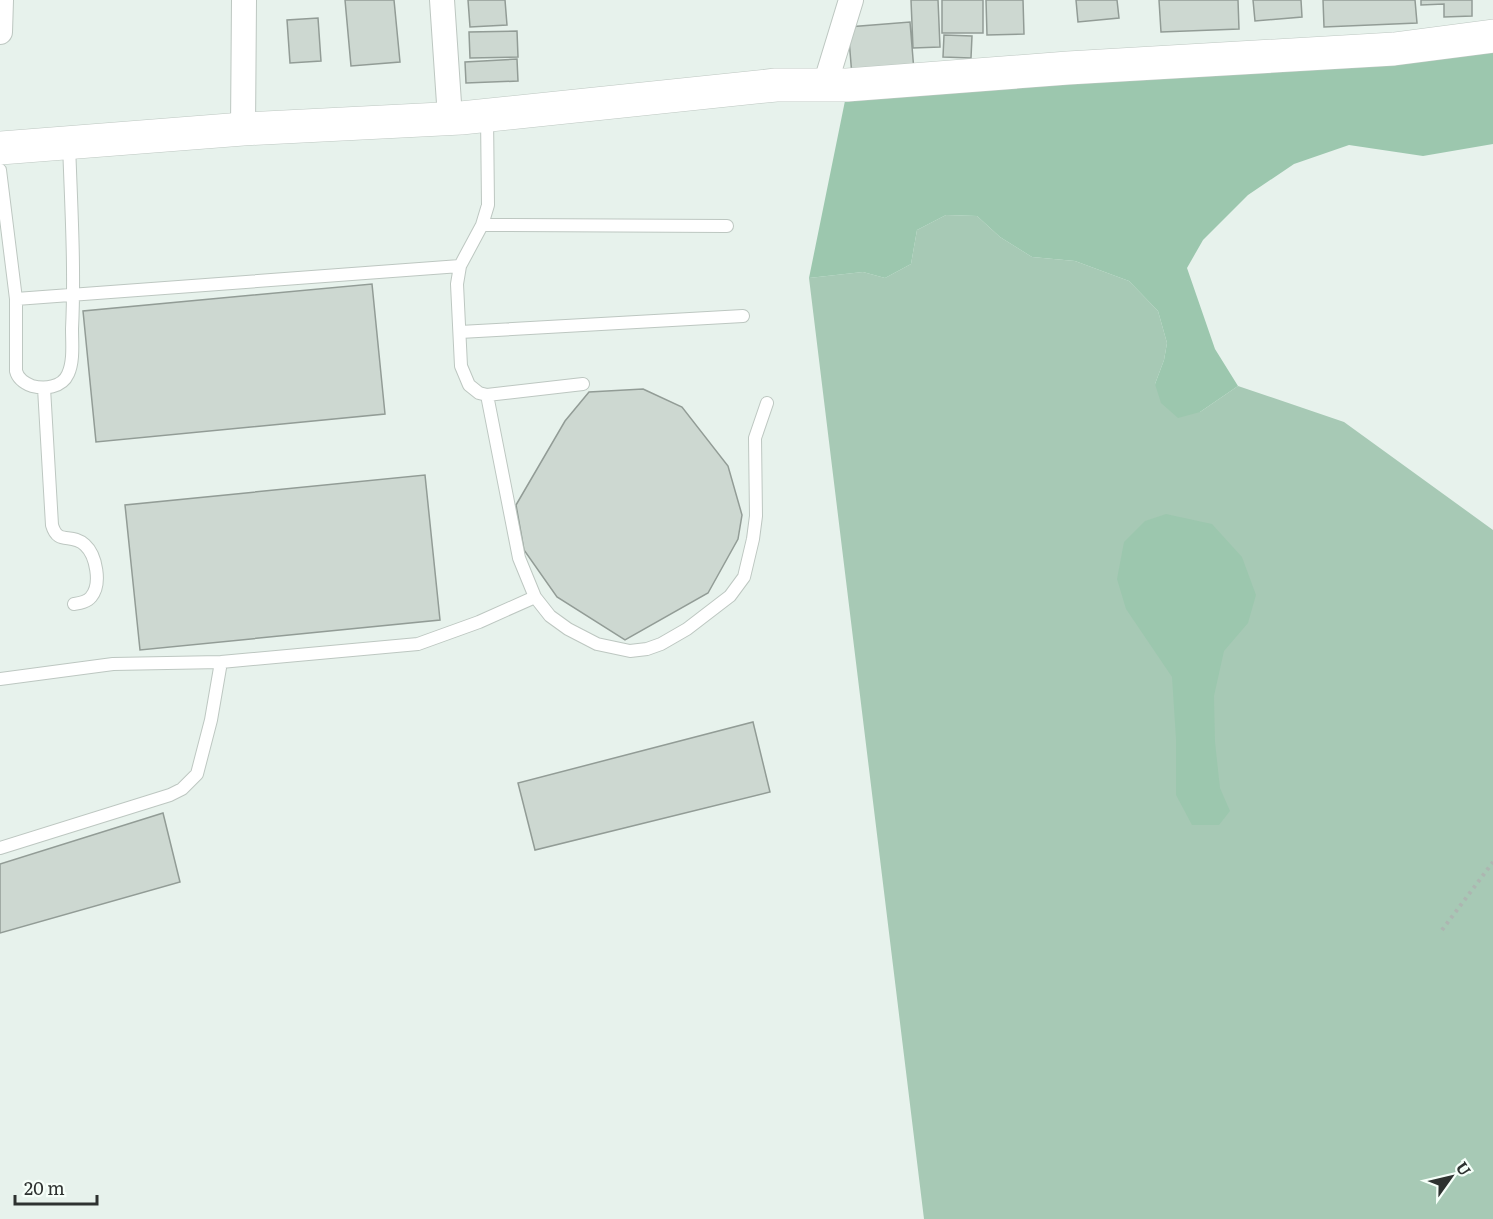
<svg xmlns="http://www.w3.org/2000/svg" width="1493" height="1219" font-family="Literata,serif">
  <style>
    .green { fill: #a7c9b5 }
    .forest { fill: #9cc7ae }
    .building { fill: #cdd8d1; stroke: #929c96; stroke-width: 1.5 }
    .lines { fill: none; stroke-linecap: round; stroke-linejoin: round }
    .service-casing { stroke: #bdc7c1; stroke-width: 14 }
    .minor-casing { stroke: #bdc7c1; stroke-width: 26 }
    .secondary-casing { stroke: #bdc7c1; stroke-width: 34 }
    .path { stroke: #adb6b1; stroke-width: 4; stroke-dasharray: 3 4.5; stroke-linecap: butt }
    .service { stroke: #fff; stroke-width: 12 }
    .minor { stroke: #fff; stroke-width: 24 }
    .secondary { stroke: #fff; stroke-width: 33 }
  </style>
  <rect width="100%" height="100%" fill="#e7f2ec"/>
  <path class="green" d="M946,215L977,216L1000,237L1032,257L1075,261L1129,281L1158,311L1167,343L1164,360L1155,384L1200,412L1238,386L1344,422L1493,530V1219H924L809,278L863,272L885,278L911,264L917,230Z"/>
  <path class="forest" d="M1493,47V144L1423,156L1349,145L1294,164L1248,195L1203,240L1187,268L1215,349L1238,386L1200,412L1178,418L1161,403L1155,384L1164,360L1167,343L1158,311L1129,281L1075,261L1032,257L1000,237L977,216L946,215L917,230L911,264L885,278L863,272L809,278L848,86Z
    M1166,514L1212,524L1242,557L1256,595L1248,623L1224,651L1214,696L1215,742L1220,788L1230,811L1219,825H1192L1176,795V739L1172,677L1126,609L1117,579L1124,542L1145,521Z"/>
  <path class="building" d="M345,0H394L400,62L351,66Z
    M468,0H505L507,25L470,27Z
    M911,0H938L940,47L913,48Z
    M942,0H983V33H942Z
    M986,0H1023L1024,34L987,35Z
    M1076,0H1117L1119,18L1078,22Z
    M1159,0H1238L1239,29L1161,32Z
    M1253,0H1301L1302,17L1255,21Z
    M1323,0H1415L1417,23L1324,27Z
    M1421,0H1472V16L1444,17V4L1421,5Z
    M318,18L321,61L290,63L287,20Z
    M910,22L914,71L852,76L848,27Z
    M517,31L518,57L470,58L469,32Z
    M944,35L972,36L971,58L943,57Z
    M517,59L518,81L466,83L465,62Z
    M372,284L385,414L96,442L83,311Z
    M643,389L682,407L728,466L742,515L738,539L708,593L625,640L557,597L524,550L516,505L565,421L589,392Z
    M425,475L440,620L140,650L125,505Z
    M753,722L770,792L535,850L518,783Z
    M163,813L180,882L0,933V864Z"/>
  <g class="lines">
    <defs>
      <path id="service" d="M487,116L488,205L482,225L460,266L457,284L461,366L469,385L479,393L487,395L583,384
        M0,170L16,299V371C18,379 24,383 32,386C44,389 62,388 68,374C74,361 72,343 72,329C75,267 71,205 69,143
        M482,225L727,226
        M16,299L460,266
        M460,332L743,316
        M44,388L52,525C58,546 71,532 85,545C96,555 102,584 91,597C87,602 80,603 74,604
        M487,395L519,558L535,597L550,616L568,629L597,644L630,651L647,649L661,644L687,629L730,596L744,577L753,539L756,516L755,438L767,403
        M0,679L113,664L221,662L418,644L479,622L535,597
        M0,848L170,795L182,789L197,774L211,720L221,662"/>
      <path id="minor" d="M442,0L450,118
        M0,32L1,0
        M825,85L851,0
        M243,129L244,0"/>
      <path id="secondary" d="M0,148L243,129L461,118L776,85H847L1068,68L1394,49L1493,36"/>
    </defs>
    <use href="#service" class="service-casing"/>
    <use href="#minor" class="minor-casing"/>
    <use href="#secondary" class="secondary-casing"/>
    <path class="path" d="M1442,930L1493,862"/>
    <use href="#service" class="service"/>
    <use href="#minor" class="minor"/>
    <use href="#secondary" class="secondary"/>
  </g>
  <g transform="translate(1451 1177) rotate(56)" stroke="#f6fff9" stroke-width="4.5" paint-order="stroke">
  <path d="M0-4.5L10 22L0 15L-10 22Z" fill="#2e3230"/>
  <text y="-9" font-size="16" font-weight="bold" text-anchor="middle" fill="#2e3230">U</text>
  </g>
  <path d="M15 1195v9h82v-9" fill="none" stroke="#2e3230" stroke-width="3"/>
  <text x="24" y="1195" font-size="18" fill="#2e3230" stroke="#f6fff9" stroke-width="4.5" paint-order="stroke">20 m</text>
</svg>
